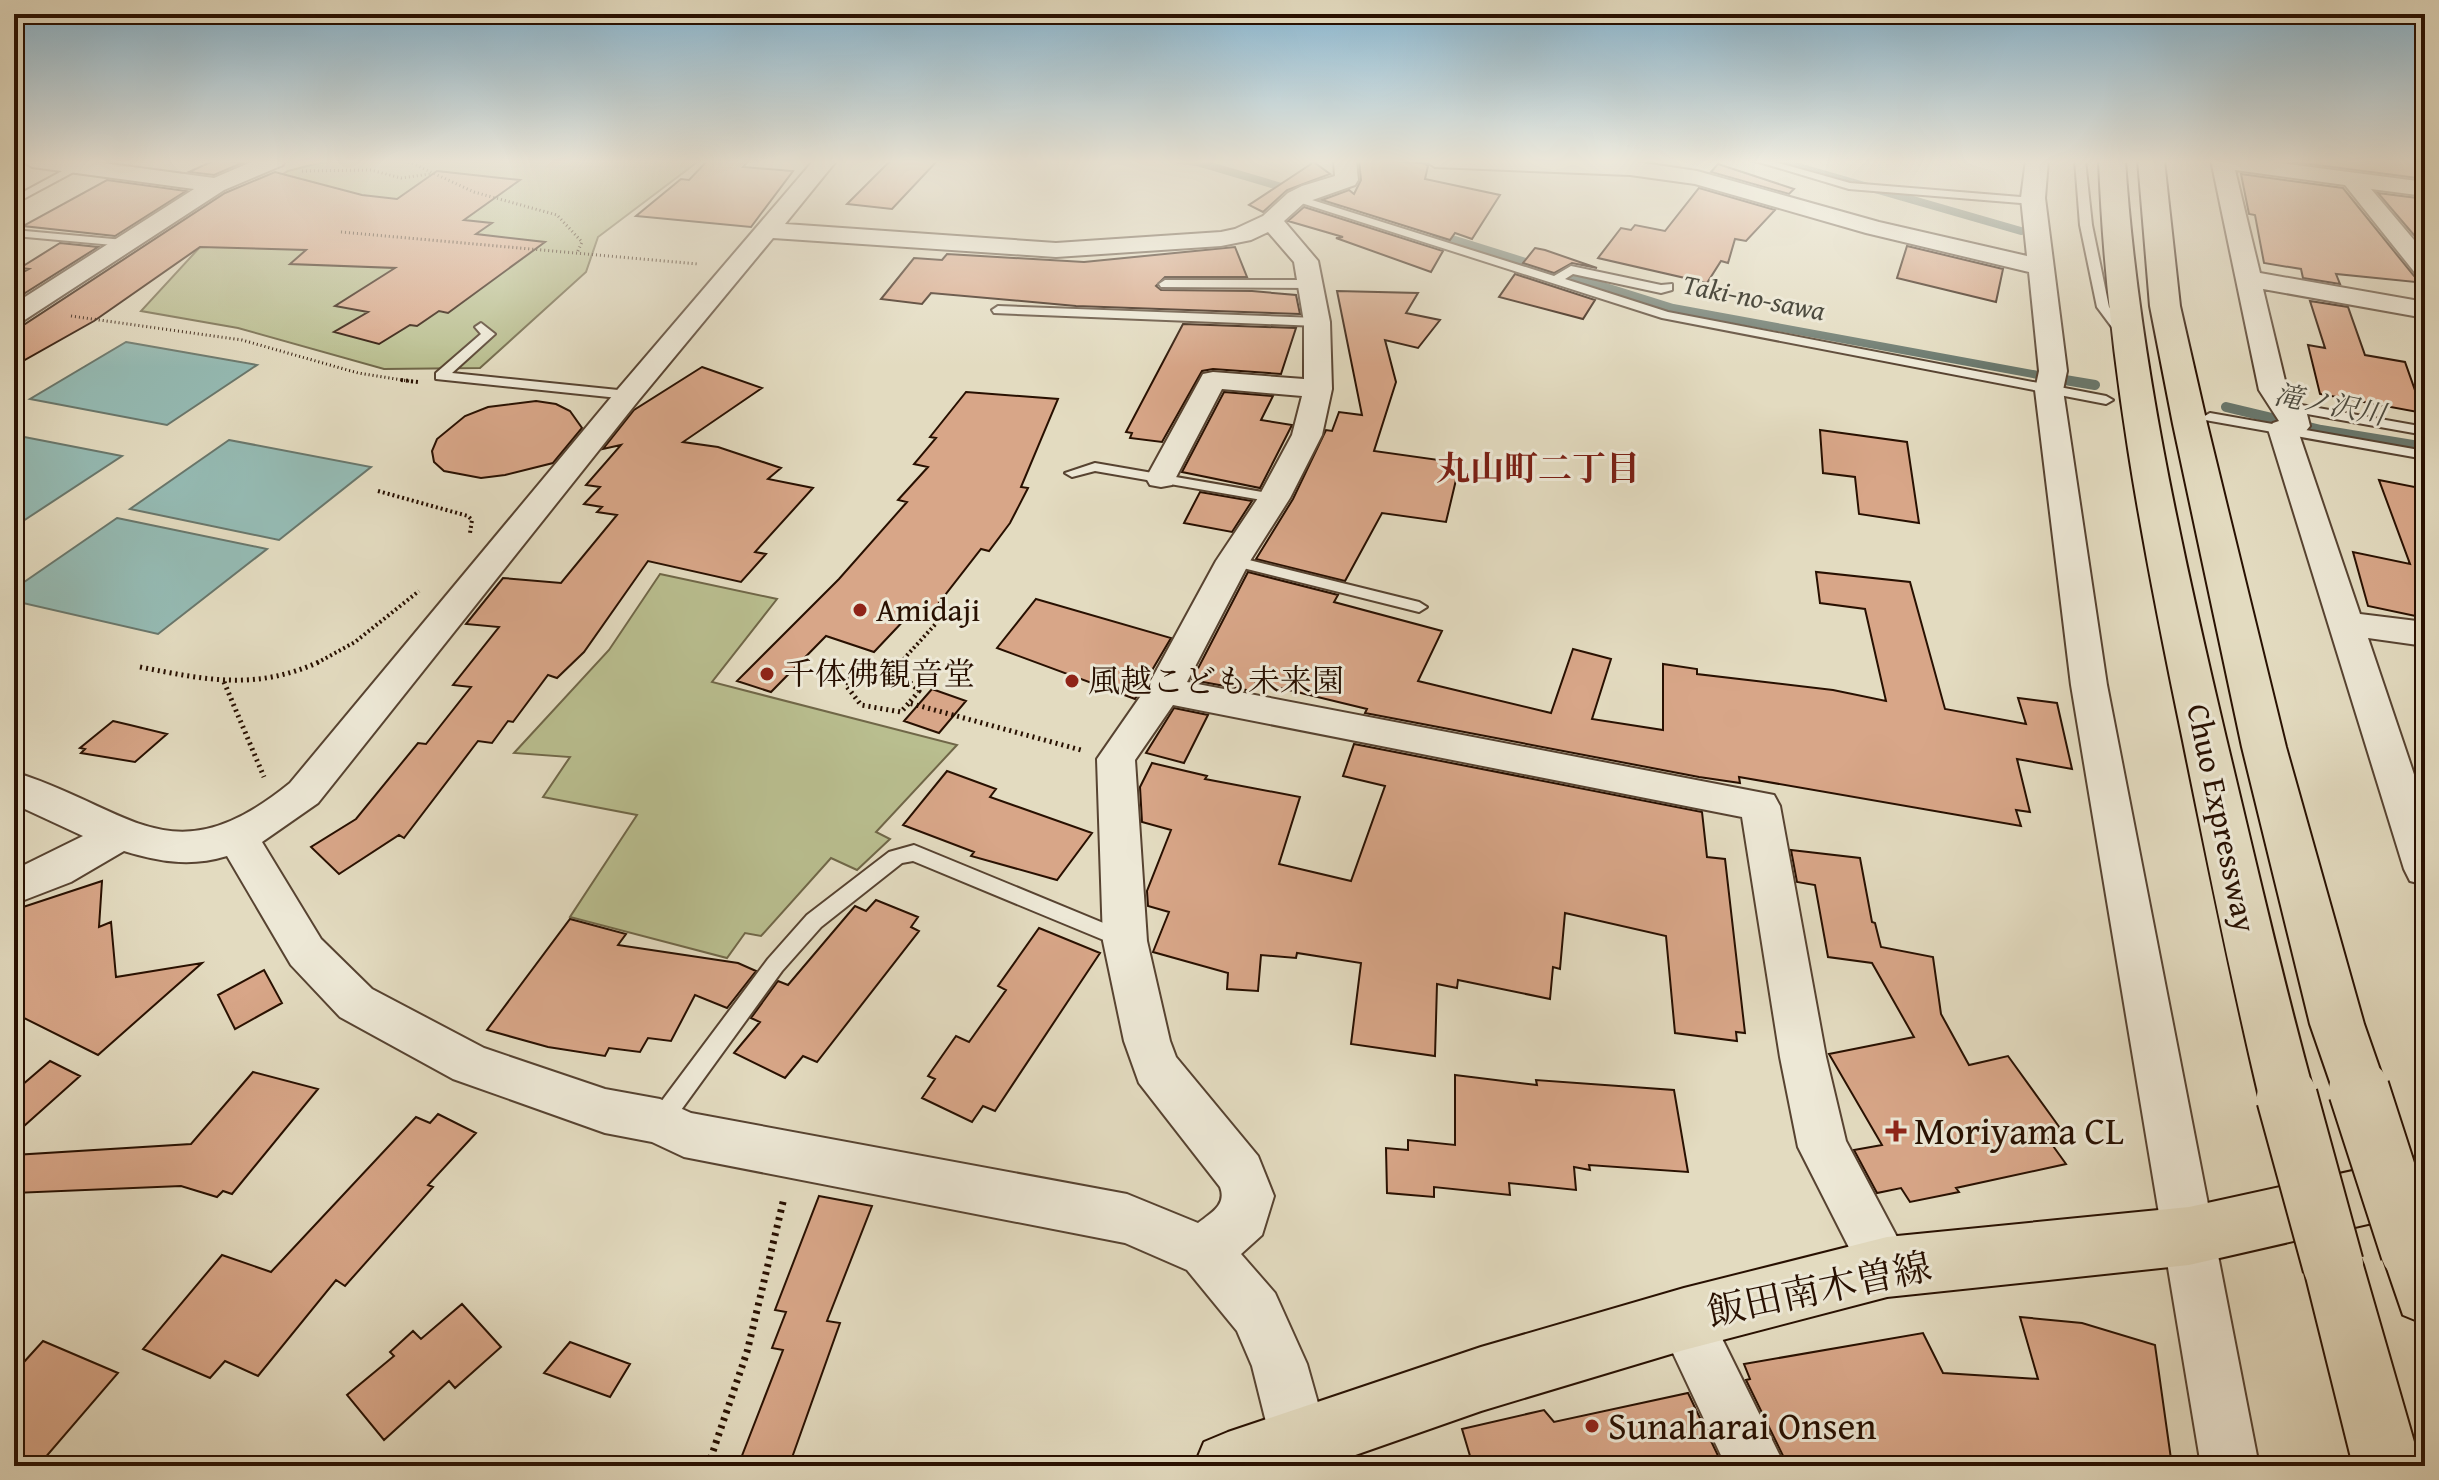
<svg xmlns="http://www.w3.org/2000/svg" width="2439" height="1480" font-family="'Gentium Book Plus','Noto Serif JP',serif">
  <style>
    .green { fill: #b9be8f; stroke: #706748; stroke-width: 2 }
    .water { fill: #95bbb4; stroke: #69776c; stroke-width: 2 }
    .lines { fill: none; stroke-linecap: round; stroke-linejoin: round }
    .stream-far1 { stroke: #69776c; stroke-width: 8 }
    .stream { stroke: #69776c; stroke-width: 10 }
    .building { fill: #d8a688; stroke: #281001; stroke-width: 2 }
    .lane-casing { stroke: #574331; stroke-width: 4 }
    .street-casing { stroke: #574331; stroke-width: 4 }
    .primary-casing { stroke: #281001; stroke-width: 4 }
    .highway-casing { stroke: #281001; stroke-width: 4 }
    .path-far3 { stroke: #281001; stroke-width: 3; stroke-dasharray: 1 3; stroke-linecap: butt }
    .path-far2 { stroke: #281001; stroke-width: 4; stroke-dasharray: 2 3; stroke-linecap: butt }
    .path-far1 { stroke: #281001; stroke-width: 5; stroke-dasharray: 2 4; stroke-linecap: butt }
    .path { stroke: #281001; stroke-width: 7; stroke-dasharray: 3 5; stroke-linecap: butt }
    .lane { fill: #ede8d6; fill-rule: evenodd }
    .street { fill: #ede8d6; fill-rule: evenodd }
    .primary { fill: #e3dbc0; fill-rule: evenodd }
    .highway { fill: #e3dbc0; fill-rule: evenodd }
    .highway-bridge-casing { stroke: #281001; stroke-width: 64; stroke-linecap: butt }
    .highway-bridge { stroke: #e3dbc0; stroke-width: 60 }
    .poi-dot { fill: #8f2418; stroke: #ede8d6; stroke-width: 3 }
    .labels { text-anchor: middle; stroke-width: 6; stroke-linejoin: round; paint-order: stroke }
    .far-water-label { font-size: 28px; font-style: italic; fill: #4e4c40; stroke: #ede8d6 }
    .poi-label { font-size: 32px; fill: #281001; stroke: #ede8d6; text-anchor: start }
    .street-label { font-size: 32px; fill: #281001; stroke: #ede8d6 }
    .neighbourhood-label { font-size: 34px; font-weight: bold; fill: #7a1f14; stroke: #ede8d6 }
    .near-poi-label { font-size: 38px; fill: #281001; stroke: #ede8d6; text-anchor: start }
    .near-street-label { font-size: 38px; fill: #281001; stroke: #ede8d6 }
  </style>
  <rect width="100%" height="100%" fill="#e3dbc0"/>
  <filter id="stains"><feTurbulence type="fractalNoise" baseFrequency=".0025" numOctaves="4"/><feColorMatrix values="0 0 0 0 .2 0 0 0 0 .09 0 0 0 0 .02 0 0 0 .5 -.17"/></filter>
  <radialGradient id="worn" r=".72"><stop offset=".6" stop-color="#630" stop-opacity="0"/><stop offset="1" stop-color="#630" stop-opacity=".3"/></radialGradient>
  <path class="green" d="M331,160H700L598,237L586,272L480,368L384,369L238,328L141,311L201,246L181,237L288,171Z
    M660,574L777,599L712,682L957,745L876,832L890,839L857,870L831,858L761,936L745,933L727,958L570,917L637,815L543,797L570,757L514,753L609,650Z"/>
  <path class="water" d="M126,342L257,365L167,425L30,399Z
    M14,435L122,456L14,527Z
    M229,440L371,467L279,540L130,509Z
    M117,518L267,549L158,634L14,601V589Z"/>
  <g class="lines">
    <path class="stream-far1" d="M1180,160L1197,162L1339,204
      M1774,160L2021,231
      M1436,234L1673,308L2076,382"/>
    <path class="stream" d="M2065,380L2095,385
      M2226,407L2321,430L2425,447"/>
  </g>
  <path class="building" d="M215,160L242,163L214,175L189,172Z
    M708,160H749L743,167L793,171L751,227L636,216L681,179L689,180Z
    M891,160H938L892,209L847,204Z
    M1311,160L1330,174L1287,190L1263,212L1249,205L1311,164Z
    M1359,160L1423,163L1428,166L1425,179L1500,195L1472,239L1455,233L1450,240L1322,200L1349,190L1354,194L1361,180Z
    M2279,160H2414L2425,171V179Z
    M1718,164L1794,189L1789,194L1711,172Z
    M437,171L520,180L464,220L492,223L476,234L545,242L448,313L439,311L417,326L410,325L379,344L334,332L368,312L335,306L395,268L290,264L306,250L200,247L94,321L14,366V326L25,324L225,193L275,172L362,195L397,199Z
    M2241,174L2343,188L2414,276L2425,280V283L2336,274L2340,284L2303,278L2301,269L2264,263L2255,215L2249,214Z
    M107,180L186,191L115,236L23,226Z
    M1699,188L1775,210L1746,241L1735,239L1728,263L1721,261L1707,283L1598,258L1621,228L1631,230L1635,225L1665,231Z
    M2378,193L2425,199V248Z
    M1304,207L1443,251L1431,272L1336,238L1343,237L1288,221Z
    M60,243L98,247L14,300V277L29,269L20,268Z
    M1907,246L2003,269L1996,302L1897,278Z
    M1235,247L1247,277H1165L1156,286L1161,290L1252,291L1296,295L1300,314L1076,306L931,293L922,304L881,299L914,258L942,260L947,254L1084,262Z
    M1535,248L1545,250L1597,268L1572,263L1554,273L1523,263Z
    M1515,274L1595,300L1583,319L1499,297Z
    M1337,291L1418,293L1406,313L1440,320L1418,348L1385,340L1396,382L1374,451L1460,463L1446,522L1382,513L1345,581L1256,559L1293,499L1326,430L1332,431L1339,412L1362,415Z
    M2310,301L2348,307L2365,355L2405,362L2423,413L2320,394L2308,345L2325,348Z
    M1183,324L1296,328L1281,374L1213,369L1202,371L1162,442L1130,438L1132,433L1126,432Z
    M702,367L762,388L683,442L718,447L781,468L768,479L813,488L755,552L766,554L741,582L648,561L584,652L557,678L548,675L513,722L508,721L492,743L478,741L404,838L399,835L339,874L311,847L356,819L418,743L426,744L471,687L453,685L499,627L466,624L503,578L561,583L617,515L597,512L602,507L584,504L600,487L586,485L621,445L603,449L634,410Z
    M966,392L1058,399L1021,487L1028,488L1010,523L989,551L981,549L924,622L908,616L874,652L826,636L771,692L737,681L839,579L907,502L898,500L928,467L914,464L936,438L930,437Z
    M1224,392L1273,396L1261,420L1292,425L1260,488L1182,472Z
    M536,401L556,404L570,411L582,428L553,463L505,475L481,478L444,471L434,462L432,451L437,439L465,416L488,407Z
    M1820,430L1907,442L1919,523L1859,514L1855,477L1823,473Z
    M2379,480L2425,489V618L2368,606L2353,552L2410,564Z
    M1200,492L1252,501L1232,532L1184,523Z
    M1248,572L1338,595L1334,602L1442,631L1418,681L1551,713L1573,649L1611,659L1592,719L1663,730V664L1697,669V674L1833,690L1886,701L1865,609L1820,603L1816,572L1910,582L1945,709L2026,724L2018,698L2057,703L2072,769L2017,759L2030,812L2016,810L2021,826L1739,777L1740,783L1699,777L1365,713L1367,709L1256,682L1252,691L1192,680Z
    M1036,599L1171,638L1135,699L997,648Z
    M932,689L966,701L939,733L904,721Z
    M1174,708L1208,715L1184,763L1146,753Z
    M113,721L130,725L167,734L135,762L81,753L85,749L80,748Z
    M1354,744L1702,812L1707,857L1725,859L1745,1033L1736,1032L1737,1041L1675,1033L1666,936L1565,913L1560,969L1553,967L1550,999L1458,980L1457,988L1437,984L1435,1056L1351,1044L1361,963L1297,953L1296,958L1261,955L1258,991L1227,989L1228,973L1153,952L1169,912L1148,906L1147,891L1171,830L1142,822L1140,787L1152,763L1207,776L1205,779L1300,797L1279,864L1351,881L1385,786L1343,776Z
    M947,771L996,789L990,797L1092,833L1057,880L971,856L974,852L903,825Z
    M1791,850L1860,858L1872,922L1875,923L1881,947L1933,957L1941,1014L1969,1065L2008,1056L2060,1128L2043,1132L2066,1164L1956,1188L1959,1192L1910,1202L1901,1188L1877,1193L1854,1150L1882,1145L1829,1054L1914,1037L1872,963L1828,957L1815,885L1797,882Z
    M102,881L99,927L111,922L116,977L202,963L98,1055L14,1013V910Z
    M876,900L918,917L911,927L919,931L817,1062L803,1056L785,1078L734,1053L760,1022L751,1018L778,981L788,985L855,906L866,911Z
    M570,919L626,934L618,945L738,963L756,971L727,1008L695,995L671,1041L648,1038L640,1052L609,1048L605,1056L548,1047L487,1030Z
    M1039,928L1100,953L995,1111L983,1106L972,1122L922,1098L935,1079L928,1076L956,1036L969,1042L1006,990L998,986Z
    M264,970L282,1003L235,1029L218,995Z
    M50,1061L80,1076L14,1135V1092Z
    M253,1072L318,1089L232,1194L223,1191L217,1197L181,1186L14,1193V1155L191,1144Z
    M1455,1075L1537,1085L1536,1080L1674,1090L1688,1172L1589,1165L1590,1170L1574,1167L1576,1190L1509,1183L1510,1195L1434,1187V1197L1387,1193L1386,1148L1408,1150V1140L1455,1145Z
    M438,1114L476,1133L428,1185L433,1187L345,1286L336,1280L258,1376L225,1361L210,1378L143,1349L222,1255L271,1272L416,1117L430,1123Z
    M819,1196L872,1206L827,1321L840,1323L789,1466H738L783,1350L772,1348L786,1312L775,1310Z
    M462,1304L501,1347L455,1388L449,1381L384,1440L347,1395L394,1356L390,1352L413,1331L421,1339Z
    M2020,1317L2082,1323L2155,1345L2172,1466H1788L1746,1380L1750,1379L1744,1364L1923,1333L1943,1373L2038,1379Z
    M43,1341L118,1373L38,1466H14V1373Z
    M570,1342L630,1364L610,1397L544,1373Z
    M1688,1393L1723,1466H1473L1462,1429L1544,1410L1554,1422Z"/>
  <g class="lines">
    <defs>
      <path id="lane" d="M1752,160H1768L1850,183L2033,198L2038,201L2033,204L1849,189Z
        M2075,160H2085L2092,225L2109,307L2130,335L2128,338H2120L2097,307L2080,225Z
        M77,163L82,166L81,168L14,204V197Z
        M1296,195L1554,276L1571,266L1661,285L1672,284V290L1661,293L1573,274L1565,279L1668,312L2106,396L2113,400L2106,404L1662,318L1292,200V196Z
        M14,230L124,240L130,243L124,246L15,236Z
        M1165,280H1311L1317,284L1311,288L1161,287L1159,284Z
        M998,306L1317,318L1323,322L1317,326L994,313L992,310Z
        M481,323L495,334L452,373L628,391L635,395L628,399L436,379V373L481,334L475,327Z
        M2284,402L2425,427V435L2279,409V403Z
        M2210,413L2425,451V459L2205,420L2203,417Z
        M1095,463L1274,494L1281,498L1274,502L1095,471L1072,477L1065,473Z
        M1233,556L1419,602L1427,607L1419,612L1227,564L1225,561L1227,558Z
        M914,845L1130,934L1133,940L1130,946L1123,948L913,861L902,863L821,927L782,971L668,1128L660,1132L652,1128L649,1121L652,1114L768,959L807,915L889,852Z"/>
      <path id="street" d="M21,160H80L214,178L256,160H286L283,165L224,190L23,321L14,323V304L194,189L32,167Z
        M814,160H837L785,224L1056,243L1221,232L1235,229L1263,216L1288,193L1302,186L1335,176L1334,160H1356L1358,180L1355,185L1304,203L1284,221L1318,261L1330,322L1332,389L1322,435L1290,498L1250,561L1187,682L1774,795L1780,806L1826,1057L1846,1141L1913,1267L1906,1285L1887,1293L1868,1285L1798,1147L1780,1057L1742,817L1173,705L1135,760L1147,941L1170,1041L1176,1057L1258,1156L1274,1196L1262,1235L1241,1254L1275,1293L1307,1364L1329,1442L1320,1462C1307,1468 1293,1468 1280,1462L1271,1442L1252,1366L1237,1331L1187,1270L1125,1243L684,1157L652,1142L605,1133L453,1079L340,1017L291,965L227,856C191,867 160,862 124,851L71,882L14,904V870L83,836L14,804V772C131,808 171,880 290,783L618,389ZM1268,232L1294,262L1304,322V379L1213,372L1203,374L1146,478L1150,485L1161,487L1172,485L1222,389L1302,396L1292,435L1258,498L1216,561L1149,684L1097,759L1103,941L1124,1041L1139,1083L1220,1187C1227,1205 1211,1213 1198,1223L1127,1194L691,1113L660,1099L605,1089L484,1048L372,989L321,939L262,842L318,803L638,401L773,238L1056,257L1221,246L1251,240Z
        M1424,160L1630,161L1697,171L1879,222L2027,256L2021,198L2026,160H2048L2045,198L2067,371L2063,390L2107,685L2259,1466H2201L2071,685L2035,390L2039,371L2029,272L1866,233L1695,184L1630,175L1435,167Z
        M2211,160H2257L2425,182V196L2371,189L2425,253V277L2416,274L2345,185L2235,170L2260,273L2425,302V318L2263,289L2287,389L2307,414L2310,426L2305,432L2299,434L2360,614L2425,622V646L2368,638L2425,807V885L2410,881L2404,869L2268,429L2273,423L2279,421L2259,390Z
        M1684,1292L1703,1300L1785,1466H1726L1657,1319L1665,1300Z"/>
      <path id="primary" d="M2425,1155V1211L2189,1265L1887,1297L1684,1350L1481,1411L1324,1466H1194L1204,1442L1228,1432L1481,1347L1684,1288L1887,1237L2189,1207Z"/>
      <path id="highway" d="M2099,160H2125C2138,356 2181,547 2226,738C2255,858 2282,978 2315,1097L2307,1115L2287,1122L2267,1115L2259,1097C2231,979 2207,860 2183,741C2143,549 2106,357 2099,160Z
        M2138,160H2164L2180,306L2207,424L2286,747L2364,1024L2387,1090L2379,1108L2359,1115L2339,1108L2310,1024L2242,747L2173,424L2150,306Z
        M2411,1221L2425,1227V1324L2403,1315L2381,1251L2390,1230Z
        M2333,1235L2354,1244L2363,1265L2421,1466H2353L2303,1265L2312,1244Z"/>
    </defs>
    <use href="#lane" class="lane-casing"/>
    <use href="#street" class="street-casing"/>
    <use href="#primary" class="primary-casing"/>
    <use href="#highway" class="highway-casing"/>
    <path class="path-far3" d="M405,160L474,192L557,215L582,242L577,253
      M302,171L371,170L401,178L430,174
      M341,232L698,264
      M71,316L242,340L358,373L415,382"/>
    <path class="path-far2" d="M401,380L418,382
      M378,491L468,516L472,520L470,533
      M317,663L355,642L419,591
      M900,663L952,606"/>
    <path class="path-far1" d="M901,661L895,668L919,691L909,703L1081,750
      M140,667C207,680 256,691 321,661
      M857,668L845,684L861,705L901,712L909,703
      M224,682L264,777"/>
    <path class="path" d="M708,1466L747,1352L784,1198"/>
    <use href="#lane" class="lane"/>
    <use href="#street" class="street"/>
    <use href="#primary" class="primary"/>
    <use href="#highway" class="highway"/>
    <defs>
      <path id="highway-bridge" d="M2359,1090L2411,1251
        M2287,1097L2333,1265"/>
    </defs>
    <use href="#highway-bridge" class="highway-bridge-casing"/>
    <use href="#highway-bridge" class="highway-bridge"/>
  </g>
  <linearGradient id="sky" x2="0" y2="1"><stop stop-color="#87b7d3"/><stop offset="0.44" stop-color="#f2efe3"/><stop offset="1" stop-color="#f2efe3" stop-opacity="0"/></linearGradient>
  <rect width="2439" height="367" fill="url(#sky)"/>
  <g class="poi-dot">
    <circle cx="860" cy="610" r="8"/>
    <circle cx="767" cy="674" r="8"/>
    <circle cx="1072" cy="681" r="8"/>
    <path d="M1892 1119h8v8h8v8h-8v8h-8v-8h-8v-8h8z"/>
    <circle cx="1592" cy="1426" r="8"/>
  </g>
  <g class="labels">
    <g class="far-water-label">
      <text transform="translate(1754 297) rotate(11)" y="10">Taki-no-sawa</text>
      <text transform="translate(2330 404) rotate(11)" y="10">滝ノ沢川</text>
    </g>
    <g class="poi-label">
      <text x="876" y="621">Amidaji</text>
      <text x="783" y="685">千体佛観音堂</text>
      <text x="1088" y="692">風越こども未来園</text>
    </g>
    <g class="street-label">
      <text transform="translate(2222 818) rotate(78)" y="11">Chuo Expressway</text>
    </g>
    <g class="neighbourhood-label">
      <text x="1538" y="480">丸山町二丁目</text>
    </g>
    <g class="near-poi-label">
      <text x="1914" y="1144">Moriyama CL</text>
      <text x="1608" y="1439">Sunaharai Onsen</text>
    </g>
    <g class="near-street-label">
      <text transform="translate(1819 1289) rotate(-12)" y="13">飯田南木曽線</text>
    </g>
  </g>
  <rect width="2439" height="1480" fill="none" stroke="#e3dbc0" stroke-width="48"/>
  <rect x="16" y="16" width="2407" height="1448" fill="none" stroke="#281001" stroke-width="4"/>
  <rect x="24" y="24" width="2391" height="1432" fill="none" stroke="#281001" stroke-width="2"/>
  <rect width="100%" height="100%" filter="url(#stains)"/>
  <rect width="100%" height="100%" fill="url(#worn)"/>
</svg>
